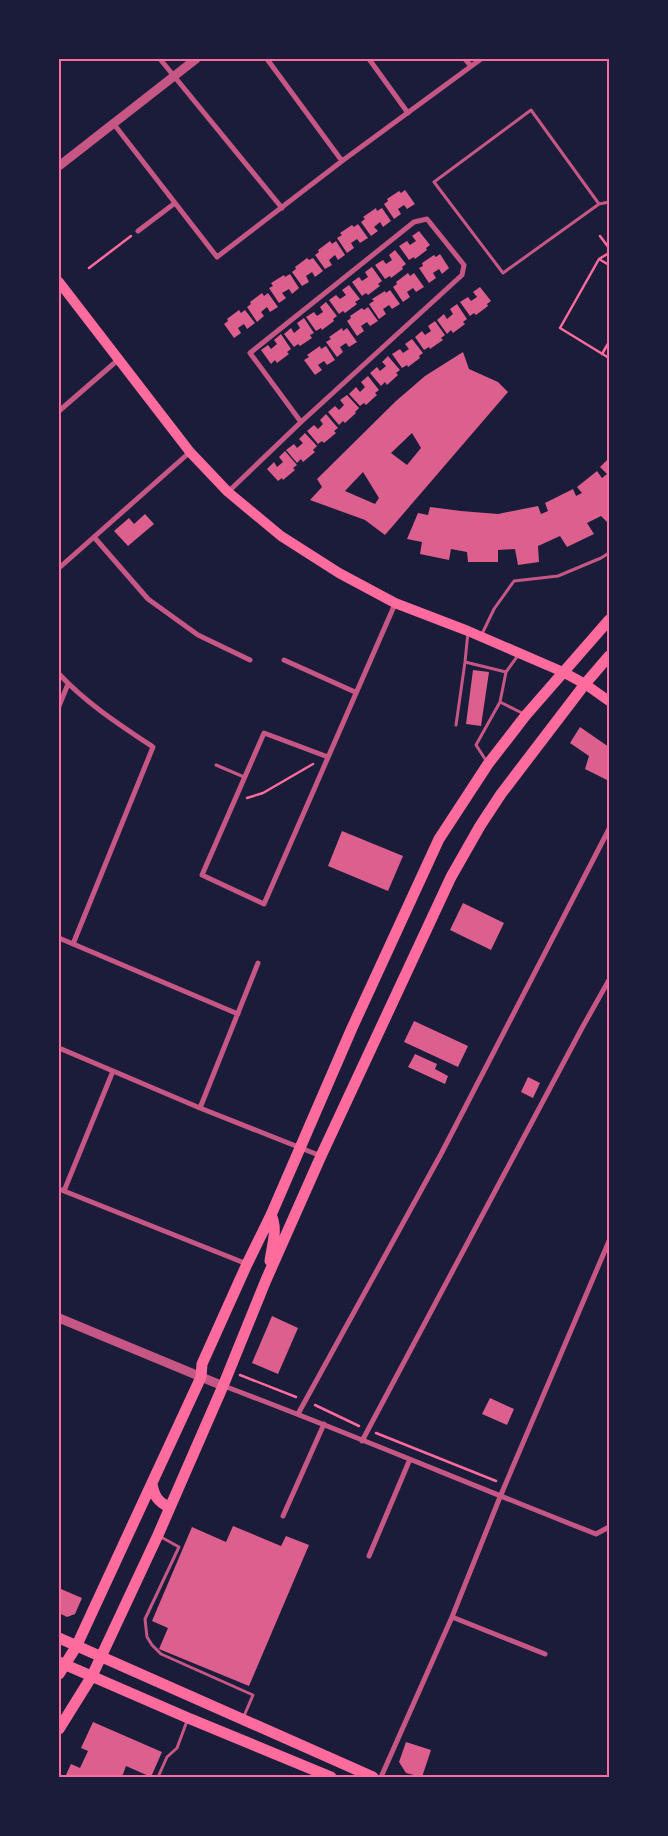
<svg xmlns="http://www.w3.org/2000/svg" width="668" height="1836" font-family="Rubik,sans-serif">
  <style>
    .building { fill: #dd5f8e; fill-rule: evenodd }
    .lines { fill: none; stroke-linecap: round; stroke-linejoin: round }
    .path { stroke: #ff6b9d; stroke-width: 2.5 }
    .service { stroke: #c65784; stroke-width: 3 }
    .minor { stroke: #c65784; stroke-width: 5 }
    .tertiary { stroke: #c65784; stroke-width: 9 }
    .secondary { stroke: #ff6b9d; stroke-width: 10 }
    .primary { stroke: #ff6b9d; stroke-width: 11 }
    .trunk { stroke: #ff6b9d; stroke-width: 11 }
    .neatline { fill: none; stroke: #ff6b9d; stroke-width: 2 }
  </style>
  <rect width="100%" height="100%" fill="#1b1b3a"/>
  <path class="building" d="M405,190L415,204L407,209L404,205L398,209L401,214L394,219L384,204L388,201L387,199L399,191L401,193Z
    M376,208L377,211L382,208L391,221L383,227L380,222L374,227L378,231L371,236L361,222L365,219L363,217Z
    M358,224L368,238L360,243L357,239L351,243L354,248L347,253L337,238L342,235L340,233L352,225L354,227Z
    M419,231L430,245L426,248L427,250L415,259L414,257L409,260L399,246L407,241L410,245L416,241L412,236Z
    M330,241L332,244L336,241L345,255L338,260L335,255L329,260L332,265L325,269L315,255L319,252L318,250Z
    M395,250L406,264L402,267L403,269L391,278L390,276L385,279L375,265L383,260L386,264L392,260L389,255Z
    M440,254L449,268L442,274L439,269L433,273L436,278L429,283L419,268L423,266L422,263L434,255L436,257Z
    M307,258L309,260L313,258L323,271L315,277L312,272L306,276L309,282L302,286L292,272L296,269L295,267Z
    M372,267L382,281L378,284L380,286L368,295L366,293L362,296L352,282L359,277L362,281L368,277L365,272Z
    M408,273L410,276L414,273L424,287L416,292L413,288L407,292L410,297L403,302L393,287L397,284L396,282Z
    M290,274L299,288L292,294L289,289L282,293L286,298L279,303L269,288L273,286L271,283L284,275L285,277Z
    M349,285L360,299L355,302L357,304L345,313L343,311L339,314L329,300L336,295L340,299L346,295L342,290Z
    M480,287L491,301L487,304L488,306L476,315L474,313L470,316L460,302L468,297L471,301L477,297L473,292Z
    M390,290L400,304L392,309L389,305L383,309L386,314L379,319L369,304L374,301L372,299L385,291L386,293Z
    M262,293L264,296L268,293L278,307L270,312L267,307L261,312L264,316L257,322L247,307L251,304L250,302Z
    M326,302L337,316L333,319L334,321L322,330L321,328L316,331L306,317L314,312L317,316L323,312L320,307Z
    M457,304L467,319L463,322L465,324L453,333L451,330L447,334L437,320L444,314L447,319L453,314L450,309Z
    M368,307L378,321L370,326L367,322L361,326L364,331L357,336L347,321L351,318L350,316L362,308L364,310Z
    M239,310L241,313L245,310L255,323L247,329L244,324L238,328L241,333L234,338L224,324L228,321L227,319Z
    M304,318L314,333L310,335L312,338L300,346L298,344L294,347L284,334L291,328L294,333L300,328L297,323Z
    M435,321L445,335L441,338L443,340L430,349L429,347L424,350L415,337L422,331L425,335L431,331L428,326Z
    M342,328L343,331L347,328L357,342L349,347L346,343L340,347L343,352L337,357L326,342L331,339L329,337Z
    M281,334L291,349L287,352L289,354L277,363L275,360L271,364L261,350L268,345L271,349L277,344L274,340Z
    M412,339L423,353L419,356L420,358L408,367L407,365L402,368L392,354L400,349L403,353L409,349L405,344Z
    M320,346L321,349L326,346L335,360L327,365L324,361L318,365L322,370L315,375L304,360L309,357L307,355Z
    M463,352L469,369L498,382L508,392L385,535L365,520L310,500L322,487L317,479L396,401L425,376ZM412,433L421,448L407,465L391,453ZM363,472L379,498L375,504L345,491Z
    M388,356L400,370L396,373L398,375L387,385L385,382L381,386L370,373L377,367L380,371L386,366L382,362Z
    M368,376L379,390L375,393L377,395L366,405L364,403L360,406L349,394L356,387L360,392L365,387L361,382Z
    M347,395L359,408L355,412L356,413L345,423L343,421L339,425L328,412L335,406L339,410L344,405L340,400Z
    M326,414L338,428L334,431L336,433L324,443L322,441L318,444L307,431L314,425L318,429L323,424L320,420Z
    M305,433L317,446L313,450L315,452L303,462L301,459L297,463L286,450L294,444L297,448L303,443L299,439Z
    M285,451L297,465L293,468L295,470L283,480L282,478L278,481L267,469L274,462L277,467L283,462L279,457Z
    M609,458V524L601,516L587,523L594,534L567,547L560,536L538,546L539,562L518,565L515,549L498,550V562H468L467,552L451,549L449,560L420,554L422,542L407,539L418,513L428,515L430,507L461,511L498,514L538,506L541,514L548,511L545,503L573,489L576,496L582,493L577,487L597,471L602,478L607,474L600,467Z
    M145,514L154,524L128,546L114,531L129,518L134,524Z
    M473,670L489,672L481,726L466,724Z
    M580,727L609,747V781L585,769L589,756L570,743Z
    M342,831L403,856L388,891L328,866Z
    M463,903L504,923L491,950L450,930Z
    M414,1021L468,1046L458,1067L404,1042Z
    M415,1054L437,1064L435,1069L448,1076L445,1084L408,1067Z
    M528,1077L540,1083L533,1098L521,1092Z
    M272,1316L298,1328L278,1374L252,1363Z
    M490,1398L514,1409L507,1425L482,1414Z
    M233,1526L281,1546L286,1536L309,1545L249,1686L159,1649L168,1628L152,1621L192,1527L226,1542Z
    M61,1589L82,1598L75,1614L67,1617L59,1613V1594Z
    M93,1722L162,1752L151,1777L126,1766L122,1777H65L71,1764L80,1768L88,1751L81,1748Z
    M406,1742L431,1750L422,1777L406,1773L399,1762Z"/>
  <g class="lines">
    <path class="path" d="M600,236L609,248
      M609,253L599,259L560,328L609,358
      M599,259L609,265
      M89,268L131,236
      M602,354L609,342
      M247,798L263,793L313,764
      M240,1375L296,1397
      M315,1405L359,1426
      M376,1433L496,1481"/>
    <path class="service" d="M599,204L531,110L434,182L503,273L599,204L609,202
      M481,636L494,609L514,581L558,576L601,558L609,553
      M465,662L506,672
      M500,702L524,714
      M456,725L465,662L468,632
      M487,762L476,745L500,702L506,672L519,654
      M216,765L244,777
      M161,1537L179,1547L145,1619L147,1637L152,1645L161,1654L253,1695L244,1716
      M158,1777L167,1757L177,1748L187,1721"/>
    <path class="minor" d="M160,59L282,208
      M267,59L342,161
      M369,59L408,113
      M465,59L471,66
      M113,123L217,257L342,161L481,59
      M138,231L175,203
      M59,411L119,359
      M228,492L301,422L462,275L464,265L427,219L414,222L250,353L301,422
      M94,537L148,599L198,635L250,660
      M59,568L190,452
      M284,660L355,692
      M59,674C86,703 120,725 153,747L73,944
      M59,706L68,684
      M328,757L264,733L202,875L264,904L395,604
      M59,938L238,1014
      M59,1048L200,1108L321,1156
      M200,1108L258,963
      M59,1189L247,1264
      M64,1191L113,1071
      M224,1386C349,1433 471,1485 596,1534L609,1527
      M298,1414L441,1154L609,829
      M362,1441L582,1028L609,980
      M283,1516L324,1424
      M369,1556L410,1459
      M452,1617L545,1654
      M381,1777L452,1617L500,1497L609,1241"/>
    <path class="tertiary" d="M59,166L196,59
      M59,1318L223,1386"/>
    <path class="secondary" d="M59,282L190,452L228,492L281,536L339,573L395,603L468,631L563,672L585,684L609,701"/>
    <path class="primary" d="M270,1261C272,1246 278,1229 271,1215
      M152,1484C154,1496 158,1502 169,1507
      M59,1674L76,1647L201,1377L202,1364L247,1264L271,1215L352,1028L439,839L488,764L526,715L609,620
      M59,1729L92,1676L158,1535L223,1386L266,1280L321,1156L451,877L480,826L501,794L585,684L609,656"/>
    <path class="trunk" d="M59,1638L373,1777
      M59,1662L188,1718L331,1777"/>
  </g>
  <rect width="668" height="1836" fill="none" stroke="#1b1b3a" stroke-width="120"/>
  <rect x="60" y="60" width="548" height="1716" class="neatline"/>
</svg>
